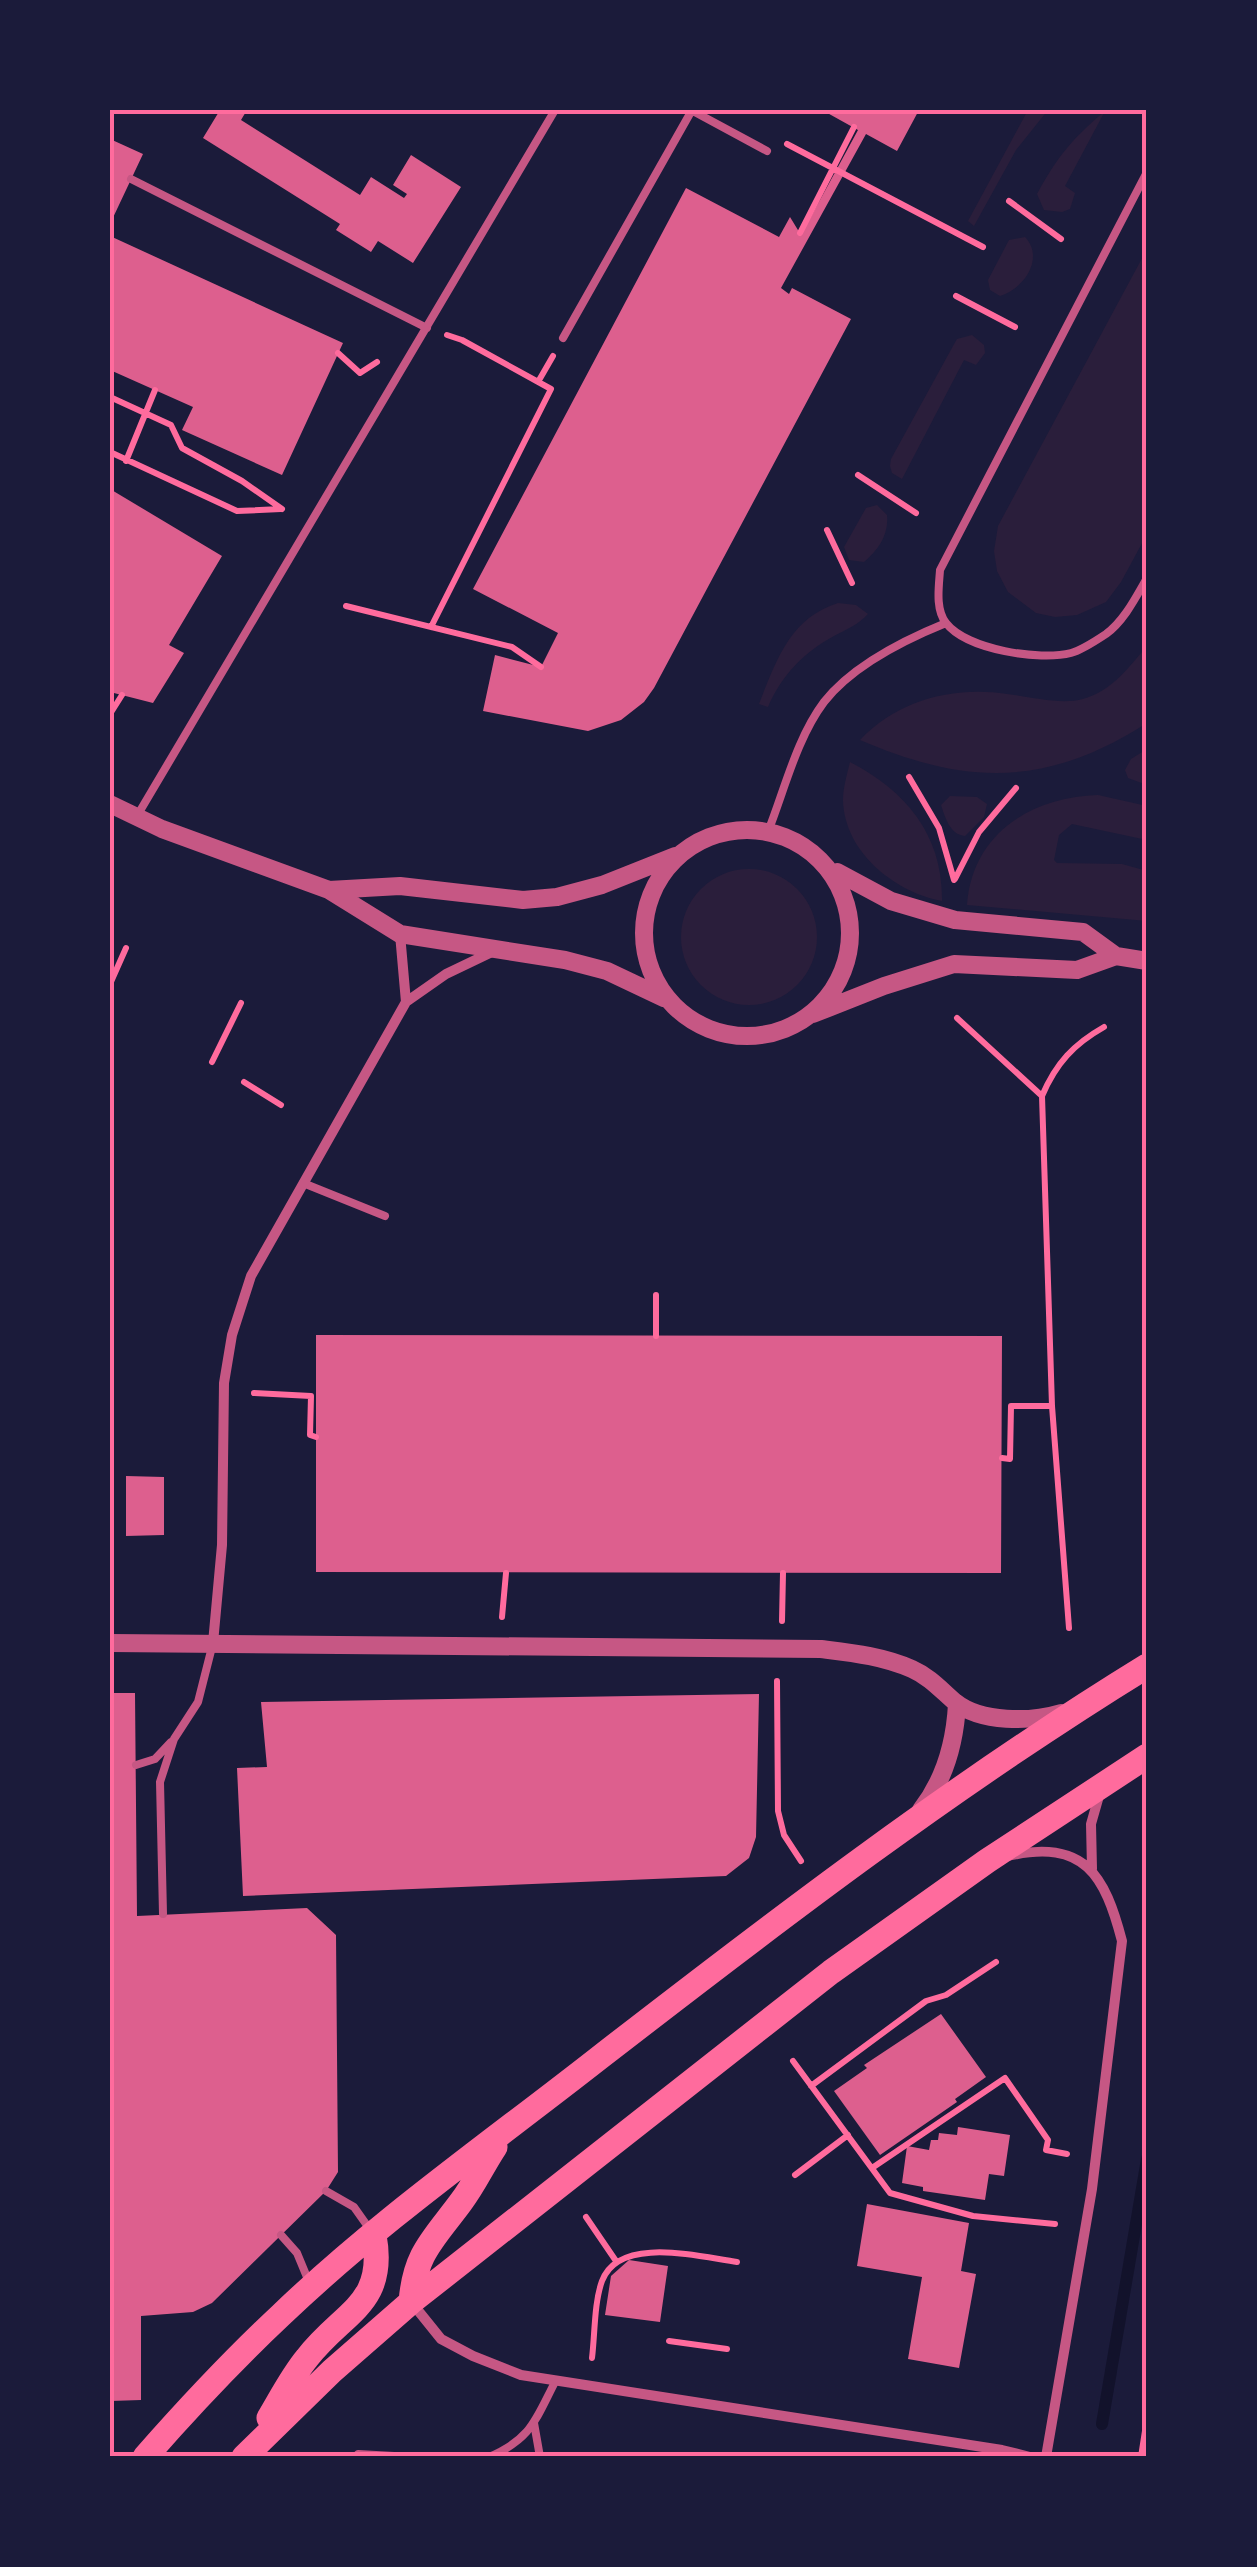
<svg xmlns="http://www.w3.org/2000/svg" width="1257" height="2567" font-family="'Nunito Sans',sans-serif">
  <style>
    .green { fill: #2a1e3b }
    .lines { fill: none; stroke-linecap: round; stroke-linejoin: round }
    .stream { stroke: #12122b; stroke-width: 12 }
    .building { fill: #dd5f8e }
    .path { stroke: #ff6b9d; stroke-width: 6 }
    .service { stroke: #c65784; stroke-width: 8 }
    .minor { stroke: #c65784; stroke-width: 10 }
    .tertiary { stroke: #c65784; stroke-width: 18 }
    .primary { stroke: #ff6b9d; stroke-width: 25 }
    .neatline { fill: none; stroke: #ff6b9d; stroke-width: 4 }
  </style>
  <rect width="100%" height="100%" fill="#1b1b3a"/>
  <path class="green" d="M1028,110H1048L1016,150L974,226L968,221Z
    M1105,111L1065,186L1075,193L1070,209L1062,212L1044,210L1037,194C1057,157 1073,138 1105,111Z
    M1025,237C1045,258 1024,289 1000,296L990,290L988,280L1009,240Z
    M1147,249V534L1121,582L1106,602L1077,615L1055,617L1036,613L1008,592L997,571L994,551L998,526Z
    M972,335L984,345L985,353L976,365L964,360L902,479L892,473L890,466L891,459L953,346L957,339Z
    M877,505L887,515C889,535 878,550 864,562L849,560L844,547L866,508Z
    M838,603L856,605L868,614C858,625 847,629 834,636C803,653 782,675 768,707L759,704C776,661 790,618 838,603Z
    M1147,646V723C1047,787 967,786 860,740C898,700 953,686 1007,694C1031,697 1061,705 1083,699C1112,691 1129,667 1147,646Z
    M1147,749V785L1128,778L1125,770L1131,759Z
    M850,762C906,791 943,835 942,901C895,892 845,853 843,801C843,787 847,775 850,762Z
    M1098,795L1147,806V840L1072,824L1059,835L1054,860L1057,863L1122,864L1147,871V921L967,905C972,833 1032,797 1098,795Z
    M950,796L977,797L987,804L984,817L965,836C950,835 945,817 941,805Z
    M681 937a68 68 0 1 1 136 0a68 68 0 1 1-136 0Z"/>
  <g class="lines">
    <path class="stream" d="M1102,2424L1147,2159"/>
  </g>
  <path class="building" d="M220,110H247L241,120L360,195L371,177L404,198L407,194L393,185L411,155L461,187L413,263L378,241L371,252L336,230L340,224L203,138Z
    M822,110H919L897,151L866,134L781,288L789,294L792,288L851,319L654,688L644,702L621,720L588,731L483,711L495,655L541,667L558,633L473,589L686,188L779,237L790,217L801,235L858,130Z
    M110,139L143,154L110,224Z
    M110,236L343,343L282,475L182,430L193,407L110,370Z
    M110,489L222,556L169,645L184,653L153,703L110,692Z
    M316,1335L1002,1336L1001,1573L316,1572Z
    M126,1476L164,1477V1535L126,1536Z
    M110,1693H135L137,1916L307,1908L336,1935L338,2172L326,2191L212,2303L193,2312L141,2316V2400L110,2401Z
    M759,1694L756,1837L749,1858L726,1876L243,1896L237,1768L267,1767L261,1702Z
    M941,2014L986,2077L955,2099L957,2102L880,2155L834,2091L867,2068L864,2065Z
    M958,2127L1010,2135L1004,2176L989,2174L985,2200L923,2191V2187L902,2183L907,2146L929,2150L931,2140H938L939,2133L957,2135Z
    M867,2204L969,2223L961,2271L976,2274L959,2368L908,2359L922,2277L857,2266Z
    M629,2260L668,2266L660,2322L605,2315L611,2276Z"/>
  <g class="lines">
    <path class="path" d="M787,144L983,247
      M1009,201L1061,239
      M800,233L854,127
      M956,296L1015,327
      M338,353L360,373L377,362
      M538,382L553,356
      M110,397L171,425L182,448L242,481L282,509
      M110,452L237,511L281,509
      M126,461L155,390
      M858,475L916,513
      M827,530L852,583
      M346,606L512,647L541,667
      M431,627L551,389L462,340L447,335
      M110,714L122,695
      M909,777L939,828L954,880
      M955,879L979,832L1016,788
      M110,984L126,948
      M957,1018L1042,1096
      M212,1062L241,1003
      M244,1082L281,1105
      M656,1336V1295
      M254,1393L311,1396L310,1435L316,1437
      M1002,1458L1010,1459L1011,1406H1052
      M502,1617L506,1573
      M782,1621L783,1573
      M1069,1628L1052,1406L1042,1096C1056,1063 1074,1044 1104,1027
      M777,1681L778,1811L784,1835L801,1861
      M793,2061L890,2193L973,2216L1055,2224
      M811,2086L926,2001L946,1995L996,1962
      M872,2168L1005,2078L1048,2140L1046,2150L1067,2154
      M795,2175L848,2135
      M586,2217L616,2261
      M669,2341L727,2349
      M592,2358C595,2334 594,2303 602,2281C619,2235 700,2257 737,2262
      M1141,2457L1147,2418"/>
    <path class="service" d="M691,110L767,151
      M1147,172L940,570C939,586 935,609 946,623C967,650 1040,661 1071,653C1082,650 1097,640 1106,634C1124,621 1136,597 1147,578
      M131,179L427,328
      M563,338L692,110
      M137,816L555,110
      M769,829C785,788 797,738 824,702C853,665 904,640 946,623
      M303,1183L385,1216
      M136,1765L155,1759L171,1742
      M163,1914L160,1782L174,1739L198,1702L213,1643
      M326,2191L354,2207L371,2231
      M281,2235L297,2253L309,2282
      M534,2423L540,2457
      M356,2457L358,2454L412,2457
      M489,2457C531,2439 535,2421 555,2382"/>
    <path class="minor" d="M400,934L406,1002
      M213,1643L222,1545L224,1383L232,1335L251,1276L406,1002L446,974L494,951
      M1008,1856C1085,1838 1105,1876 1122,1941L1092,2189L1046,2457
      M1092,1869L1091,1824L1099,1796
      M412,2303L441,2339L473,2356L521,2375L1002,2450L1030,2457"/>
    <path class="tertiary" d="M110,804L162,829L329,890L400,934L565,960L607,971L664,998
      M644 933a103 103 0 1 1 206 0a103 103 0 1 1-206 0Z
      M837,872L891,901L955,920L1083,932L1116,956L1147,961
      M329,890L400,886L523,900L557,897L602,885L675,856
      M813,1014L884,986L954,964L1077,970L1116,956
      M110,1643L821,1649C853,1653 882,1656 912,1669C930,1677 941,1690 955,1702C981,1723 1031,1722 1061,1713
      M921,1810C945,1779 955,1742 957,1704"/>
    <path class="primary" d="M411,2302C415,2253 433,2240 461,2202C474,2185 483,2165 495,2147
      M269,2418C281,2398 292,2376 307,2358C343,2311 387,2305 374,2235
      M145,2457C188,2408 233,2360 281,2315C379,2221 492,2142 599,2058C777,1920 955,1784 1147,1666
      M244,2457L332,2371L411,2302L831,1972L987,1861L1147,1756"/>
  </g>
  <rect width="1257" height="2567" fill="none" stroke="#1b1b3a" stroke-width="225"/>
  <rect x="112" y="112" width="1032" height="2342" class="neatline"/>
</svg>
